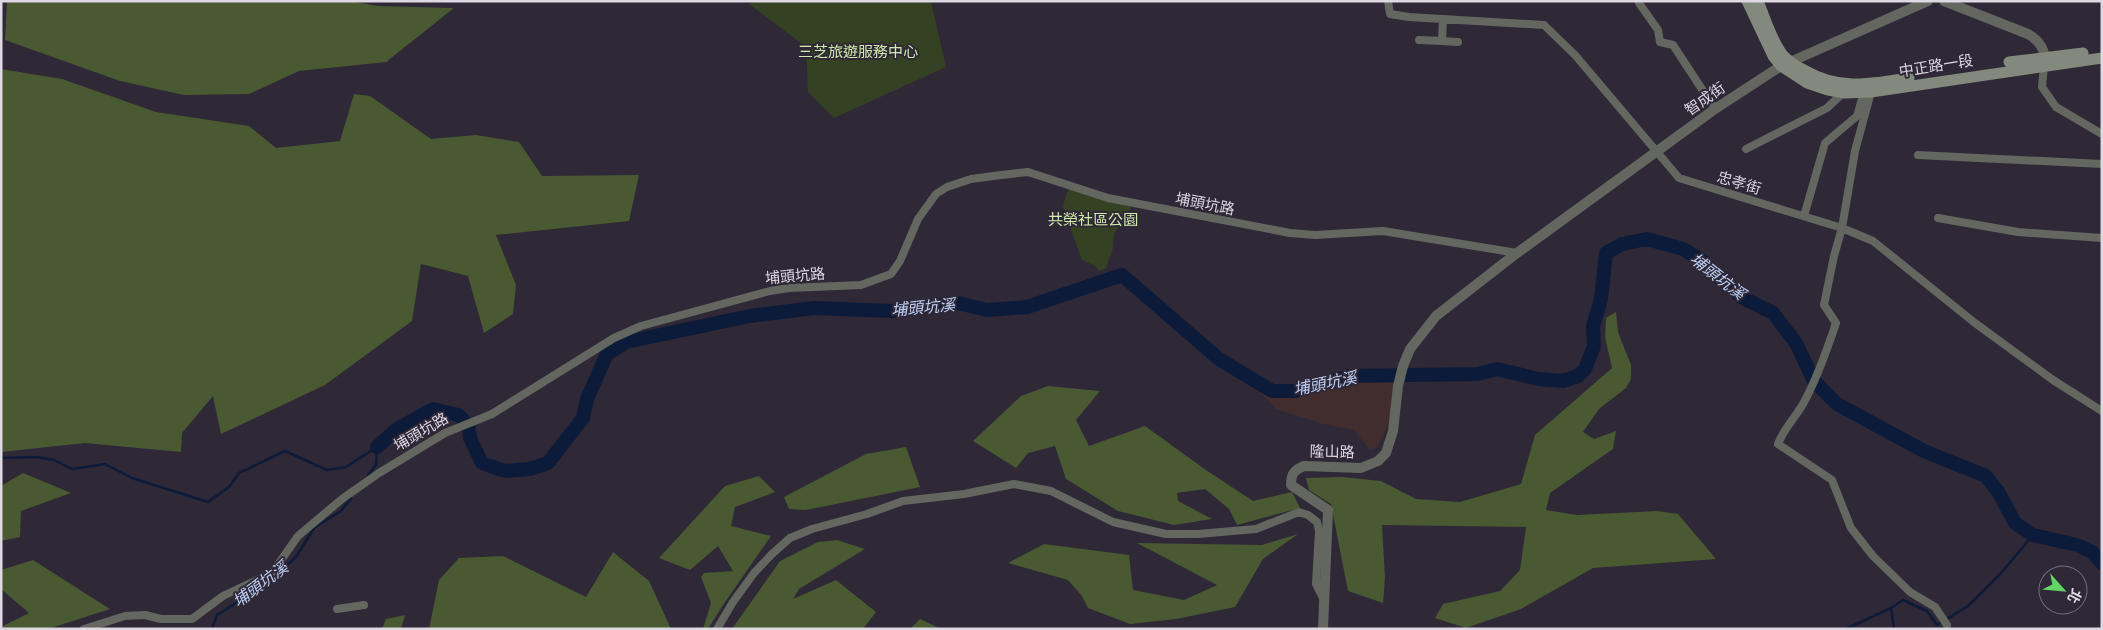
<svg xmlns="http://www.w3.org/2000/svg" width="2103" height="630" font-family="Overpass,'Noto Sans TC',sans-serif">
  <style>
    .industrial { fill: #412d2e }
    .green { fill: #354123 }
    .forest { fill: #495932 }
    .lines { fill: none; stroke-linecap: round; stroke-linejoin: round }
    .stream { stroke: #0d1b3a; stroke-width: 2.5 }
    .river { stroke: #0d1b3a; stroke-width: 14 }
    .minor { stroke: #64675f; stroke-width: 8 }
    .tertiary { stroke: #64675f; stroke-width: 10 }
    .secondary { stroke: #83897c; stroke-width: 11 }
    .labels { text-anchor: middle; stroke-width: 4; stroke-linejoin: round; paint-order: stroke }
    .park-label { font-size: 15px; fill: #d0eca9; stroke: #2f2837 }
    .street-label { font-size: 15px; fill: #ddd8e2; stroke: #2f2837 }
    .water-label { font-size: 16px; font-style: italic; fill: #bed1f6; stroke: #2f2837 }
  </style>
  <rect width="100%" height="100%" fill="#2f2837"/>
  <path class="industrial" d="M1366,378L1396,380L1394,402L1386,430L1377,447L1370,450L1354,430L1323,424L1276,409L1261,393L1263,390L1274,393H1291L1338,381Z"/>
  <path class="green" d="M754,1H931L946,67L834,118L808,92L806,47L749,4Z
    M1069,188L1129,205L1131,208L1114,234L1113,248L1106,268L1099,271L1095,266L1082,260L1065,213L1063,205Z"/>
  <path class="forest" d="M7,1H350L378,6L454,8L386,62L299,71L249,94L184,95L120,81L5,40Z
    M1,69L62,79L156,112L249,126L276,148L340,141L354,94L370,96L431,139L476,135L519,142L542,176L639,175L629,221L496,235L516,285L513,314L484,333L468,276L421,264L412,321L325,385L221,434L213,396L182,433L181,452L85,443L1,452Z
    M1616,312L1618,332L1631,365V379L1626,388L1599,409L1583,432L1594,439L1616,431L1613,449L1550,493L1546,510L1577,515L1657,511L1678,514L1716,559L1593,568L1521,609L1466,628L1435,618L1443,604L1500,591L1520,570L1526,527L1382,525L1385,578L1383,603L1348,591L1331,504L1309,490L1306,478L1342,477L1381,481L1416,499L1460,502L1521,484L1535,435L1612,368L1605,337L1606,318Z
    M1048,386L1100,391L1076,420L1089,446L1145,426L1206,470L1253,501L1292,492L1300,508L1237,525L1229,509L1205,489L1177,493L1178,501L1212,519L1174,525L1118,511L1066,479L1055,446L1028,453L1016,468L973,441L1021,396Z
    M906,447L920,487L806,510L789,509L784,497L866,454Z
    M23,473L71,493L21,511L20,537L1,541V486Z
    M759,476L775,492L735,507L731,526L771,536L723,605L708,629H703L711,603L701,577L704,573L733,571L718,546L690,570L659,558L725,486Z
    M1298,534L1263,559L1235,607L1176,619L1130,624L1088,608L1082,596L1068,580L1008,563L1044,544L1129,555L1133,590L1184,600L1217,585L1137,543L1262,545Z
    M837,540L865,549L799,589L793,599L836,580L876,612L863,629H732L780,561L818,542Z
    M613,552L649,581L671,629H429L439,580L459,558L503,556L586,597Z
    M33,560L110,609L48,629H1V627L29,613L1,589V570Z
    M405,615L401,629H382L386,619Z
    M920,619L941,629H910Z"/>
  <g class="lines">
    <path class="stream" d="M1,458L37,457L54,460L72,469L105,464L132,478L208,502L229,487L239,473L285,451L327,470L346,467L377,447
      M368,475L376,465L377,449
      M1891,608L1903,600L1927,611L1937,625L1968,606L2002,572L2033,535
      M212,629L217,615L269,582L296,557L314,528L341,511L351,498
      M1846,629L1891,608L1894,629"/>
    <path class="river" d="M468,424L470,438L482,463L505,471L530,469L548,463L583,418L587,399L607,354L626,342L750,316L814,308L892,311L958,303L987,310L1027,307L1122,275L1219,359L1272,391H1296L1349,376L1478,374L1497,369L1538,379L1563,381L1578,376L1585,369L1594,346L1593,326L1601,299L1606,253L1622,244L1647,239L1683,249L1703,261L1741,297L1773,313L1796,343L1814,381L1837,404L1924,451L1986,476L1999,493L2015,523L2033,535L2077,545L2092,552L2102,563
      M377,447L397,429L433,409L458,415L462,418"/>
    <path class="minor" d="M1388,1L1390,14L1409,17L1544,25L1575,55L1679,178L1842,228L1873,241L1975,323L2053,380L2102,411
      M1639,3L1658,30L1660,42L1673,45L1715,109
      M1443,19L1442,41L1458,42
      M1419,40L1442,41
      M2044,66L2042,87L2056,107L2102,134
      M1871,92L1855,151L1842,228L1834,256L1824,305L1836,323C1827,350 1817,379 1803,404C1795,418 1784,428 1778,444L1832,480L1851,528L1873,556L1910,592L1935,607L1947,625
      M1746,149L1827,108L1845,91
      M1918,155L2102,164
      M1804,216L1825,143L1857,116L1864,92
      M1938,218L2018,232L2102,238
      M337,609L364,605
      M84,629L125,616L145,615L161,619H192L223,596L272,573L298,536L342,499L379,473L445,433L492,414L614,338L641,326L770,291L789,288L861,285L891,274L900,261L918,219L936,194L947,187L971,179L1001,175L1028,172L1108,198L1290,233L1315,235L1383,231L1517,253
      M717,629L733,602L754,573L772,554L790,538L812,529L867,514L903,501L964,494L1014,484L1051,491L1113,522L1166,534H1198L1256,529L1299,512L1308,515L1317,522L1319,531L1316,584L1324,600"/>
    <path class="tertiary" d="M1944,1L2028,34C2040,41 2046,50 2045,65
      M1323,629L1328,510L1291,485C1291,474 1294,470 1304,466L1361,468L1378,461L1386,453L1393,431L1398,386L1403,366L1410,349L1436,316L1513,256L1715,109L1781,66L1928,1"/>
    <path class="secondary" d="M1747,1L1773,56L1781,66L1807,83L1828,90L1845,93L1871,92L2102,58
      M1758,1C1765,18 1771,39 1782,54C1788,61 1796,66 1804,70C1840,91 1871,84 1909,78
      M2009,62L2083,53"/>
  </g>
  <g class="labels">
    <g class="park-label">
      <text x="858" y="57">三芝旅遊服務中心</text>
      <text x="1093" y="225">共榮社區公園</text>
    </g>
    <g class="street-label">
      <text transform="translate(1936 66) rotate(-9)" y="5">中正路一段</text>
      <text transform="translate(1705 99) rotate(-35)" y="5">智成街</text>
      <text transform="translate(1739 183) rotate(17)" y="5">忠孝街</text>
      <text transform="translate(1205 204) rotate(11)" y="5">埔頭坑路</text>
      <text transform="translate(795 276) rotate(-5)" y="5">埔頭坑路</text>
      <text transform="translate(421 432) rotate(-30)" y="5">埔頭坑路</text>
      <text transform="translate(1332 452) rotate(1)" y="5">隆山路</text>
    </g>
    <g class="water-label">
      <text transform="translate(1718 276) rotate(38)" y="6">埔頭坑溪</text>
      <text transform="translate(923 307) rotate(-5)" y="6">埔頭坑溪</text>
      <text transform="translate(1325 383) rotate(-11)" y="6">埔頭坑溪</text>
      <text transform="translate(260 584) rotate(-37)" y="6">埔頭坑溪</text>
    </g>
  </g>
  <rect width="2103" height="630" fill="none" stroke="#ddd8e2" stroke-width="5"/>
  <g transform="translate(2063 590) rotate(117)"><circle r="24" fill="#2f2837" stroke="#756e7b"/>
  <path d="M0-4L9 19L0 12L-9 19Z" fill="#65d467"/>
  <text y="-8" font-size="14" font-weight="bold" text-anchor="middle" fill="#ddd8e2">北</text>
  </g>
</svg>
